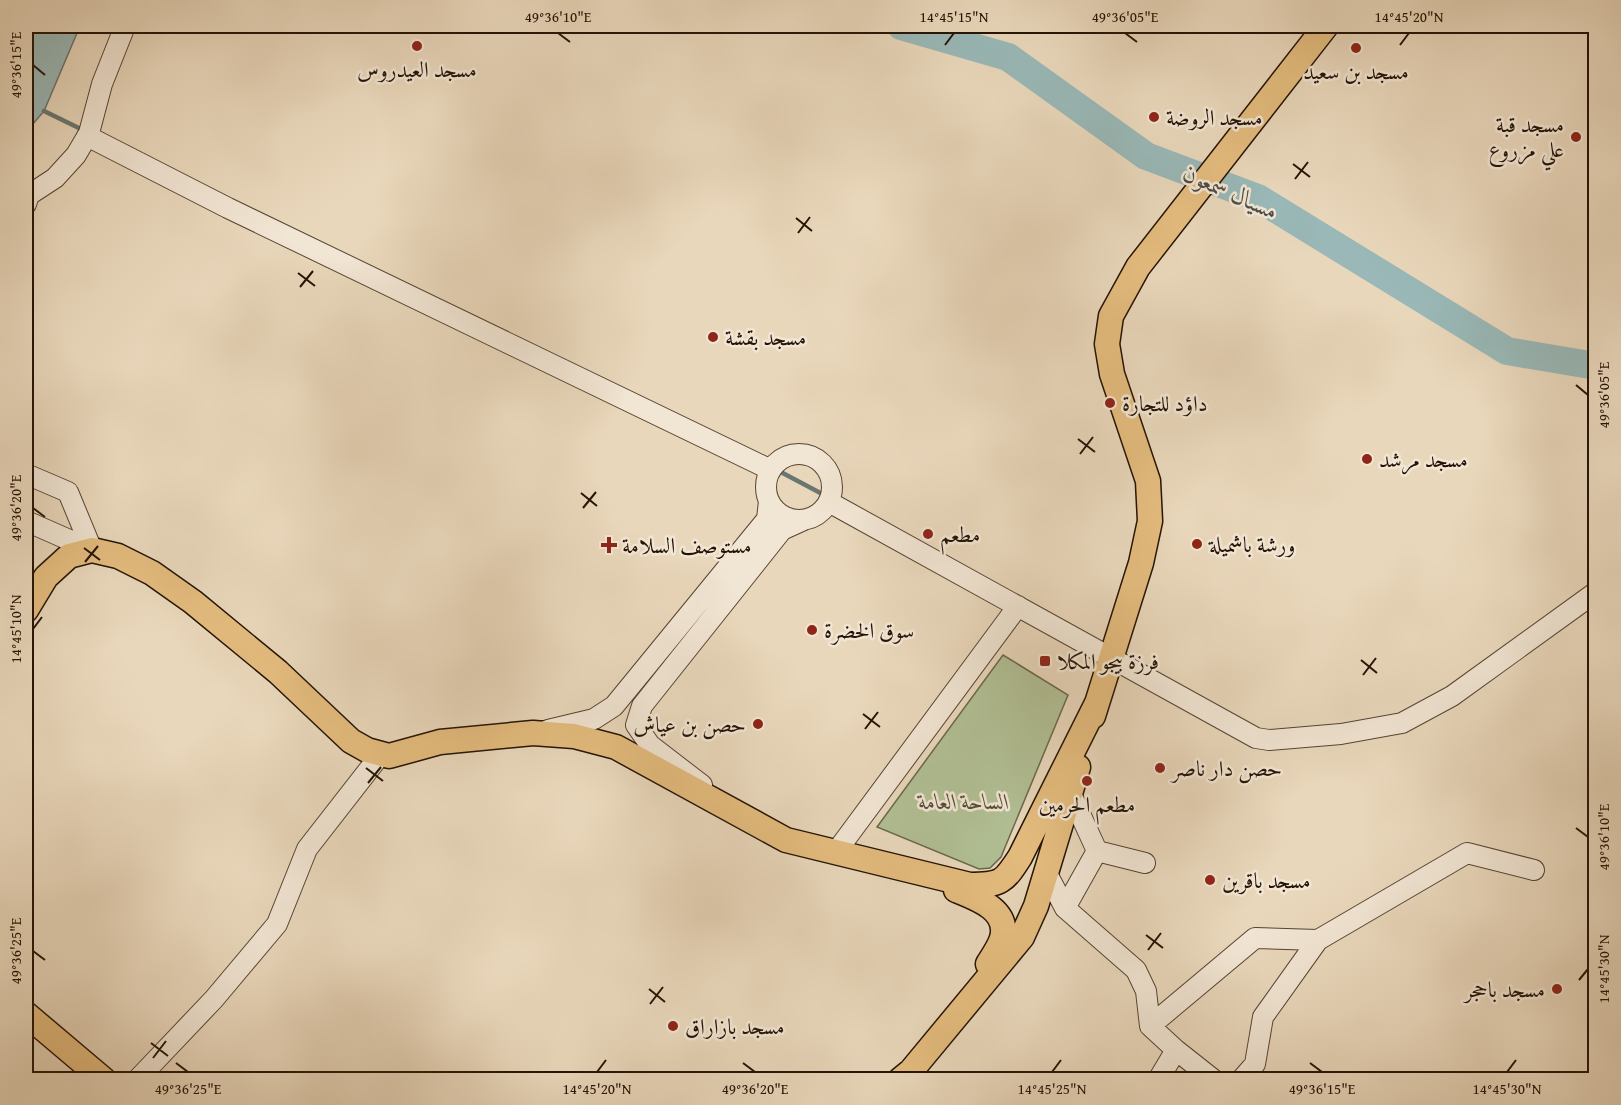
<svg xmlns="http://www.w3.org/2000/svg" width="1621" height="1105" font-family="'Gentium Book Plus',Amiri,serif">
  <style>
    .green { fill: #b1bf94; stroke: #6a694c; stroke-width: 1.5 }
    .water { fill: #99b8b7; stroke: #6a7670; stroke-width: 1.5 }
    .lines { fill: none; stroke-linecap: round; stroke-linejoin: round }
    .stream { stroke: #6a7670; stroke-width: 4.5 }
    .river { stroke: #99b8b7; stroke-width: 28 }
    .minor-casing { stroke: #554432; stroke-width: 22 }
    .major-casing { stroke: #241305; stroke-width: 27 }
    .minor { stroke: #f1e5d3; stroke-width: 20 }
    .major { stroke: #e4bc7e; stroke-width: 24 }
    .ticks { fill: none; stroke: #241305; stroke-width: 2 }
    .poi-dot { fill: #8f2418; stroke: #f1e5d3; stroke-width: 2 }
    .labels { text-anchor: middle; stroke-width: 5; stroke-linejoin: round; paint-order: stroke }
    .poi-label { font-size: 22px; fill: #241305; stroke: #f1e5d3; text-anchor: start }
    .park-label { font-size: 22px; font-style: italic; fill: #554f37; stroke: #f1e5d3 }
    .water-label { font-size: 24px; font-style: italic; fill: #4d4d43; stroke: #f1e5d3 }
    .neatline { fill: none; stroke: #241305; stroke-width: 2 }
    .ticks-label { font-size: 15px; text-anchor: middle; fill: #241305 }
  </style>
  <rect width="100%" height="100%" fill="#e9d7bb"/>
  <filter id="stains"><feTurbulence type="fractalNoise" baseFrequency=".00333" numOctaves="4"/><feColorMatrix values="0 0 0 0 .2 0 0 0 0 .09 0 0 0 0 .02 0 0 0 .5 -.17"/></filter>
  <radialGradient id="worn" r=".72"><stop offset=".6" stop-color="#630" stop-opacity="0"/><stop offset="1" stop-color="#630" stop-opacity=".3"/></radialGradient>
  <path class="green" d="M1003,655L1068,695L1001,857L990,868L979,869L877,827Z"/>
  <path class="water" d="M26,26H80L44,111L26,132Z"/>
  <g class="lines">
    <path class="stream" d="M44,111L85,131
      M777,470L828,497"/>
    <path class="river" d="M901,26L1008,57L1146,156L1258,198L1507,351L1596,366"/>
    <defs>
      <path id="minor" d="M87,136L228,208L771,470
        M26,204L29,195L55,178L76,155L89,133L102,84L125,26
        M766 487a33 33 0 1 1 66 0a33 33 0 1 1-66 0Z
        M26,474L68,492L92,550
        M829,502L1256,738L1269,740L1341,734L1402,723L1452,696L1596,592
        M26,521L92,550
        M548,730L594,719L614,706L767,519L769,501
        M702,785L650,745L636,725L642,706L782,530L804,520
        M1070,792L1097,851L1145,863
        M836,852L1018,606
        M1046,872L1065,908L1136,970L1146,991L1150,1026L1176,1050L1158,1080
        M1065,908L1097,851
        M1150,1026L1255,938L1318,940L1467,853L1534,870
        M1176,1050L1214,1080
        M137,1080L214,999L277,924L307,849L381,754
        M1241,1080L1255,1064L1263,1017L1318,940"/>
      <path id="major" d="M26,610L46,577L69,556L92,550L118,556L152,573L193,602L278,672L351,741L367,750L389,756L440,742L533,733L574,736L616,747L786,840L970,885C1001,885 1004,882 1020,857L1097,703
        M1093,716L1141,563L1150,521L1148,481L1112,374L1107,344L1111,316L1138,267L1326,26
        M956,890C976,898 1010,910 1002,938C1000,946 993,956 988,964
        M26,1014L104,1080
        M900,1080L911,1071L1022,937L1036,906L1078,767"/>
    </defs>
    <use href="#minor" class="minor-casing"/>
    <use href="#major" class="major-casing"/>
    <use href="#minor" class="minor"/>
    <use href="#major" class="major"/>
  </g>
  <path class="ticks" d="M558,33L570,42M1125,33L1137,42M945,45L954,33M1400,45L1409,33M33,65L45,75M1293,164L1310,177M1295,179L1308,162M796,218L812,231M798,233L810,217M298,273L315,286M300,287L313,271M1576,385L1588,395M1078,439L1095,452M1080,454L1093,437M581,493L597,506M33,508L45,517M583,508L596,492M84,548L100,560M85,562L98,546M33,629L42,617M1361,660L1377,673M1363,675L1376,658M863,714L880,727M865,729L878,712M366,768L383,781M368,783L381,767M1576,828L1588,837M1146,935L1163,948M1148,950L1161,933M33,951L45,960M1579,980L1588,969M649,989L665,1002M650,1004L663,987M151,1043L168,1056M153,1058L166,1041M176,1063L188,1072M743,1063L755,1072M1310,1063L1322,1072M597,1072L606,1060M1052,1072L1061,1060M1507,1072L1516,1060"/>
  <g class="poi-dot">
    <circle cx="417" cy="46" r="6"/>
    <circle cx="1356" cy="48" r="6"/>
    <circle cx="1154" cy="117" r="6"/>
    <circle cx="1576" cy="137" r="6"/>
    <circle cx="713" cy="337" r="6"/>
    <circle cx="1110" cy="403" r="6"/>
    <circle cx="1367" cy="459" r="6"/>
    <circle cx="928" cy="534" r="6"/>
    <circle cx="1197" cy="544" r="6"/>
    <path d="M606 536h6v6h6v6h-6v6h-6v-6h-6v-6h6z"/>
    <circle cx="812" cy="630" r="6"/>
    <rect x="1039" y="655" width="12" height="12" rx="3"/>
    <circle cx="758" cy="724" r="6"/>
    <circle cx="1160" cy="768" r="6"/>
    <circle cx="1087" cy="781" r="6"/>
    <circle cx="1210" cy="880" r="6"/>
    <circle cx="1557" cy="989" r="6"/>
    <circle cx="673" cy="1026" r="6"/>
  </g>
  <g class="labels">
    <g class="poi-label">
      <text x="417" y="77" text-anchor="middle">مسجد العيدروس</text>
      <text x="1356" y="79" text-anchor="middle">مسجد بن سعيد</text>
      <text x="1166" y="125">مسجد الروضة</text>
      <text x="1564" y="132" text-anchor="end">مسجد قبة<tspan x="1564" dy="25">علي مزروع</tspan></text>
      <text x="725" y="345">مسجد بقشة</text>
      <text x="1122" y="411">داؤد للتجارة</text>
      <text x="1379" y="467">مسجد مرشد</text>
      <text x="940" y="542">مطعم</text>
      <text x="1209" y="552">ورشة باشميلة</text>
      <text x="622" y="553">مستوصف السلامة</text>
      <text x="824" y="638">سوق الخضرة</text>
      <text x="1057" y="669">فرزة بيجو المكلا</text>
      <text x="746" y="732" text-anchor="end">حصن بن عياش</text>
      <text x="1172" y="776">حصن دار ناصر</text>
      <text x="1087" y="812" text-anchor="middle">مطعم الحرمين</text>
      <text x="1222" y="888">مسجد باقرين</text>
      <text x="1545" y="997" text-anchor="end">مسجد باحجر</text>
      <text x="685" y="1034">مسجد بازاراق</text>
    </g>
    <g class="park-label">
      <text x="964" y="809">الساحة العامة</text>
    </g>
    <g class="water-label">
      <text transform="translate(1231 192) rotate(24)" y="8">مسيال سمعون</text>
    </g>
  </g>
  <rect width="1621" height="1105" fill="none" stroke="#e9d7bb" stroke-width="66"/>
  <rect x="33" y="33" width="1555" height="1039" class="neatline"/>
  <g class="ticks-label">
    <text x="558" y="22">49°36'10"E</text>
    <text x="954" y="22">14°45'15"N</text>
    <text x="1125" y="22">49°36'05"E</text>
    <text x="1409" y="22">14°45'20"N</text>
    <text transform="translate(16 65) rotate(-90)" y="5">49°36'15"E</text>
    <text transform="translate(1604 395) rotate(-90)" y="5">49°36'05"E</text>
    <text transform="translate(16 508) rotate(-90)" y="5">49°36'20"E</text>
    <text transform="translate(16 629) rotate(-90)" y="5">14°45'10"N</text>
    <text transform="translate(1604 837) rotate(-90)" y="5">49°36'10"E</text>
    <text transform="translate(16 951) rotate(-90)" y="5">49°36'25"E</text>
    <text transform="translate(1604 969) rotate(-90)" y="5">14°45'30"N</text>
    <text x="188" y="1094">49°36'25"E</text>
    <text x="597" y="1094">14°45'20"N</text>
    <text x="755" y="1094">49°36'20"E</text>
    <text x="1052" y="1094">14°45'25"N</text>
    <text x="1322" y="1094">49°36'15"E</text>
    <text x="1507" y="1094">14°45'30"N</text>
  </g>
  <rect width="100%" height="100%" filter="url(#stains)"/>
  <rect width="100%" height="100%" fill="url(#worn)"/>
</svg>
